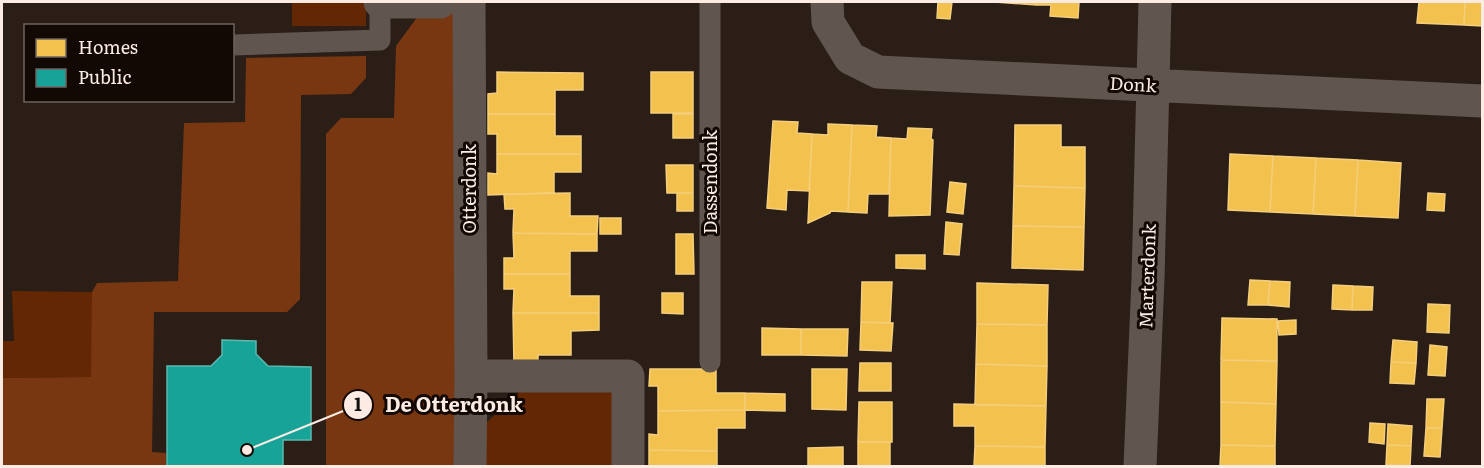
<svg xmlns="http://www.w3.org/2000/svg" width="1484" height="468" font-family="Literata,serif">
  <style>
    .green { fill: #632803 }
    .forest { fill: #793711 }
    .homes { fill: #f2c14e; stroke: #f5ce7b; stroke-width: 1.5 }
    .public { fill: #17a398; stroke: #5bb9ae; stroke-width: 1.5 }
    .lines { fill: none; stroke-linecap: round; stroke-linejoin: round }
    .lane { stroke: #61554f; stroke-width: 21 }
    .street { stroke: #61554f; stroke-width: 33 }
    .labels { text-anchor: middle; stroke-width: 6; stroke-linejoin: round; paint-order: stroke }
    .street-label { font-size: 18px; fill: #fbebe3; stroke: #120804 }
    .leader { fill: none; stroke: #fbebe3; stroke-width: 2 }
    .callout-dot { fill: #fbebe3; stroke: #120804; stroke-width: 2 }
    .mark-label { font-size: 18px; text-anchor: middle; font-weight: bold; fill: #111 }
    .callout-label { font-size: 20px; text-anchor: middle; font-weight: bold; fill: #fbebe3; stroke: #120804; stroke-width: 6; stroke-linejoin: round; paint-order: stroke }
  </style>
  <rect width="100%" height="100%" fill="#2a1e17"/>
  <path class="green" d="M292,2H366V26H292Z
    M12,291L92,292V377L2,378V341H14Z
    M618,382L617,466H482V427L529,383Z"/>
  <path class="forest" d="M457,10L455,466H326V134L341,118H394L396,46L421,12Z
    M366,56V78L351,94L301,95L300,299L287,312H154L152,452L166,453V466H2V378L91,377L92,292L97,283L178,281L184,123L245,122L246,58Z"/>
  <path class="homes" d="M938,2H952L950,19L937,18Z
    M995,2H1036V5Z
    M1036,2H1079L1078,18L1050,16L1051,5H1036Z
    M1419,2H1465L1464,25L1417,23Z
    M1465,2H1482V26L1464,25Z
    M497,72L583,73V90H555V114H488V94L497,93Z
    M651,72H693V113H651Z
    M488,114H555V136H581V154H497V134H488Z
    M673,114H693V138H673Z
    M773,121L798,122L797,133L812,134L809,191L787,190L786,210L767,208Z
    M828,124L852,125L848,212L831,211L830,213L808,223L812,134L828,135Z
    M852,125L877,126L876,137L891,138L889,194H868L867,213L848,212Z
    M1015,125H1061V147H1085V188L1014,186Z
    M908,128L932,129L931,139L933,140L930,215L889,216L891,138L907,139Z
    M497,154H581V172H554V193L488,195V173L497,174Z
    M1230,154L1273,156L1270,212L1228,210Z
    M1273,156L1316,158L1313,214L1270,212Z
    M1316,158L1358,160L1355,216L1313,214Z
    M1358,160L1401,163L1398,218L1355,216Z
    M666,165H693V193H667Z
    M950,182L966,184L963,214L947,212Z
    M1014,186L1085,188L1084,227L1013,226Z
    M570,193V216H598L597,234L513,233L514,209H505L504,194Z
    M677,193H693V211H677Z
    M1428,193L1445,194L1444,211L1427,210Z
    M600,218H621V234H600Z
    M946,222L962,224L959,255L944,254Z
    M1013,226L1084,227L1083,270L1012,268Z
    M513,233L597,234V251H570V274H504V258H514Z
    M676,234H693L694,274H676Z
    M896,255H925V269L896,268Z
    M504,274H570V296H599V313H513L514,289H504Z
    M1250,280L1270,281L1268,305H1248Z
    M1270,281L1290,282L1289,307L1268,305Z
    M862,282H892L890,323L861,322Z
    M977,283L1048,285L1047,325L977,324Z
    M1333,285L1353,286L1352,310L1332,309Z
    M1353,286L1373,287L1372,310H1352Z
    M662,293H683V314L662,313Z
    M1428,304L1450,305L1449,333L1427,332Z
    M513,313H599V330L571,331V355H538V366H514Z
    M1222,318L1277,319V361L1221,360Z
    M1296,320V334L1279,335L1278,321Z
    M861,322L893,323L891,351L860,350Z
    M977,324L1047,325V366L976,364Z
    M762,328L801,329V355H762Z
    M801,329H848L847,356L801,355Z
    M1393,340L1417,342L1416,363L1391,362Z
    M1430,345L1447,347L1445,376L1428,375Z
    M1221,360L1277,361L1276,404L1221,402Z
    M1391,362L1416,363L1414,384L1390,383Z
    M860,363H891V391H859Z
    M976,364L1047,366L1046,406L975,405Z
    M650,369H716V393H745V410L658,411V386H649Z
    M812,369H847L846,410L812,409Z
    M745,393L785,394V411L745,410Z
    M1427,399H1444L1442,428H1426Z
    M859,402H892V442H858Z
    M1221,402L1276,404L1275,446L1221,445Z
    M954,404L1046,406L1045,447L975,446V426H954Z
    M745,410V428H717V451L649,450V434L658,435V411Z
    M1370,423L1385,424L1384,444L1369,442Z
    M1388,424L1412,426L1411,446L1387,445Z
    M1426,428H1442L1440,457L1424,456Z
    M858,442H890V466H858Z
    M1221,445L1275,446V466H1220Z
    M1387,445L1411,446L1410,466L1386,465Z
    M975,446L1045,447V466H974Z
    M843,447V466H808V448Z
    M649,450L717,451V466H649Z"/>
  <path class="public" d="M222,340L256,341V354L268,366L311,367V440H283V466H167V366H211L222,355Z"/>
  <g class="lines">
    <path class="lane" d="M710,2V362
      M233,45L380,40V2"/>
    <path class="street" d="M380,2H440
      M469,2L471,376L470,466
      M827,2L828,22L850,58L878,72L1482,101
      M471,376H628V466
      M1140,466L1148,279L1155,2"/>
  </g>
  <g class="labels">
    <g class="street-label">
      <text transform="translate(1133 85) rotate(3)" y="6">Donk</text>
      <text transform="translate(711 182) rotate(-90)" y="6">Dassendonk</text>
      <text transform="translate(470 189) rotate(-90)" y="6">Otterdonk</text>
      <text transform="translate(1148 276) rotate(-88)" y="6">Marterdonk</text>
    </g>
  </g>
  <path class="leader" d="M247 450L358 405"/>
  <g class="callout-dot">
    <circle cx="247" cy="450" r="6"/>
    <circle cx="358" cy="405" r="15"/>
  </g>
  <g class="mark-label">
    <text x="358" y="411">1</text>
  </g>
  <g class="callout-label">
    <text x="454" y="412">De Otterdonk</text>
  </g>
  <rect width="1484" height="468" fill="none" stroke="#fbebe3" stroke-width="6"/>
  <rect x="24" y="24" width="210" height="78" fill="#120804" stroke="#6f635d" stroke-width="1.5"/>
  <rect x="36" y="39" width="30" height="18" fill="#f2c14e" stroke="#6f635d" stroke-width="1.5"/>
  <text x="78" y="54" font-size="18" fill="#fbebe3">Homes</text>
  <rect x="36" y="69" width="30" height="18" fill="#17a398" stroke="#6f635d" stroke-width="1.5"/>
  <text x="78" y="84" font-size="18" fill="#fbebe3">Public</text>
</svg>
